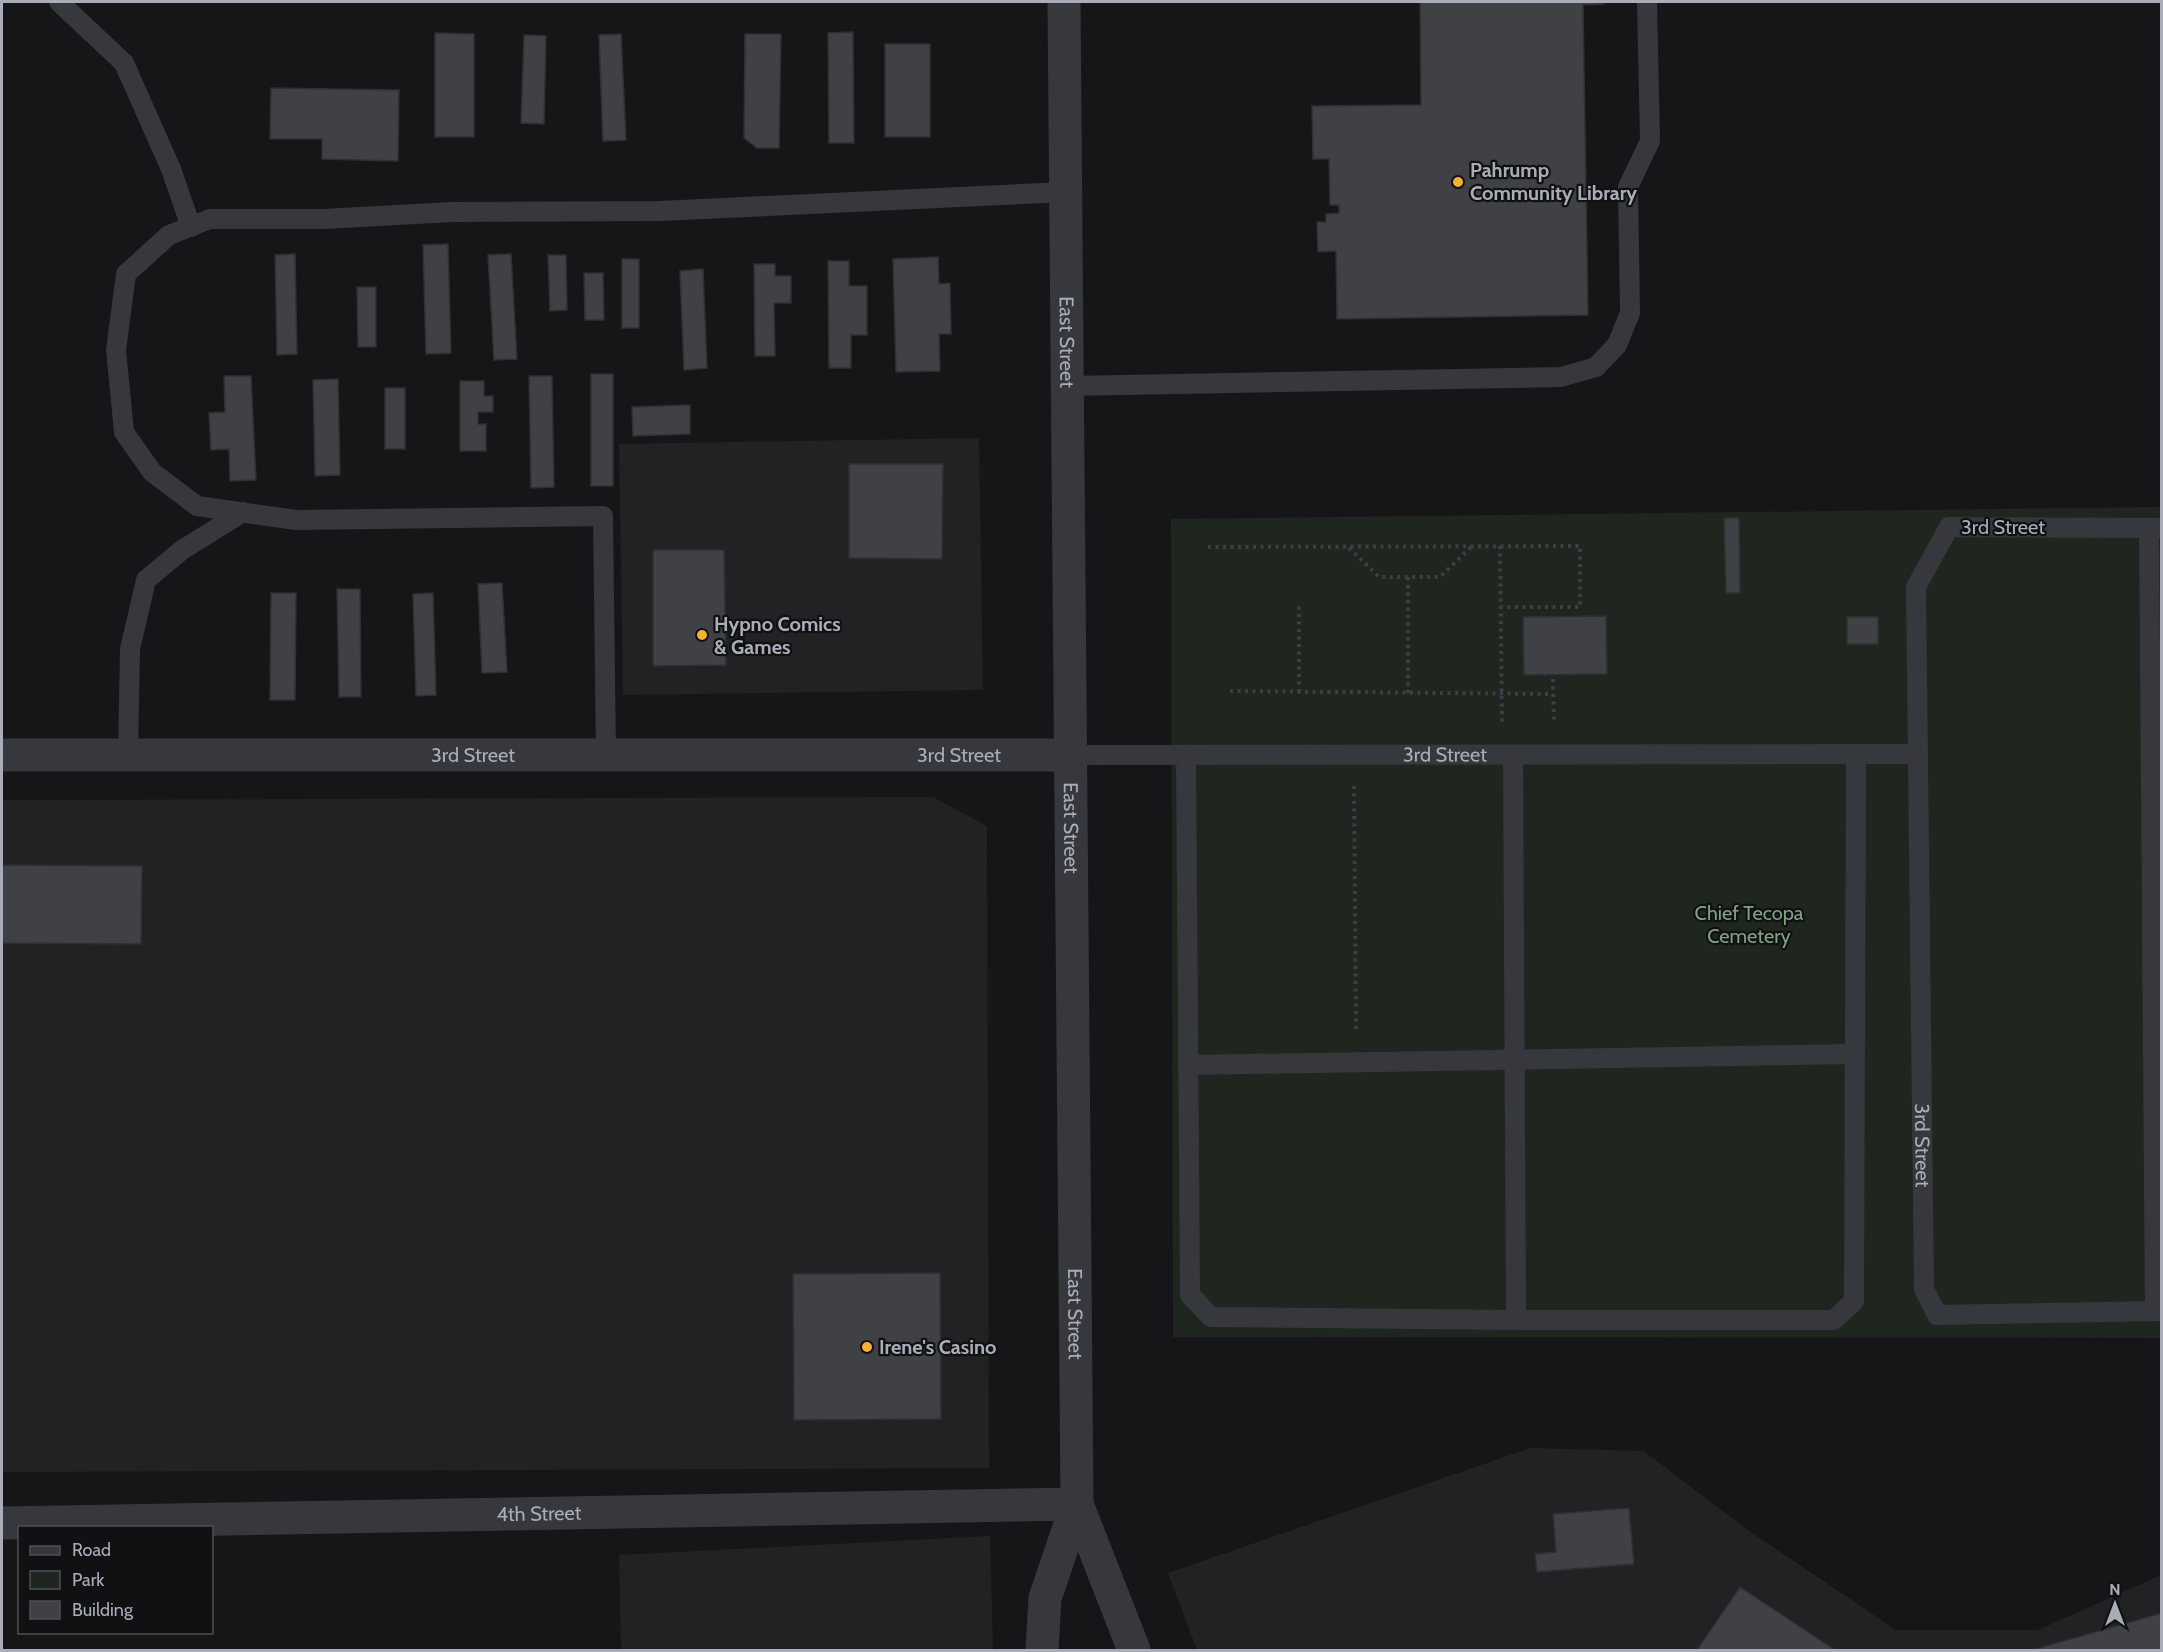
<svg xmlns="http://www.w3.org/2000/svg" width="2163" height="1652" font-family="Cabin,sans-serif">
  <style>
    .built { fill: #222225 }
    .green { fill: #1e261f }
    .building { fill: #404145; stroke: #303034; stroke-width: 1.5 }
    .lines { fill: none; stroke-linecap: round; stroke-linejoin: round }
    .path { stroke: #3d3f44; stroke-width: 4; stroke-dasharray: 3 4.5; stroke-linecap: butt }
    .service { stroke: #37383d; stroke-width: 20 }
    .minor { stroke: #37383d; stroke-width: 33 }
    .tertiary { stroke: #37383d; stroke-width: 33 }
    .poi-dot { fill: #f2b134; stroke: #111113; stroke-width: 2 }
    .labels { text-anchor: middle; stroke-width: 4.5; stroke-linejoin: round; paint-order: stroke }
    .poi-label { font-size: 20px; font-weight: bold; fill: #a8adb8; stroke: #111113; text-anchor: start }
    .street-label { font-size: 20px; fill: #a8adb8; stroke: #111113 }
    .park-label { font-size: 20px; fill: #7fa381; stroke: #111113 }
  </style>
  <rect width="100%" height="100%" fill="#161618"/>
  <path class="built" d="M979,438L983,690L623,695L619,444Z
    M933,797L987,826L989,1468L2,1472V800Z
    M1530,1448L1644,1451L1745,1528L1896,1630H2038L2161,1575V1650H1197L1168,1573Z
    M990,1536L993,1650H621L619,1555Z"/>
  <path class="green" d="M2161,507V1338L1173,1337L1171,519Z"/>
  <path class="building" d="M1420,2H1604V4L1583,5L1588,315L1337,319L1336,251L1318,252L1317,222H1326V214L1339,213V205H1330L1329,159H1313L1312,106L1421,105Z
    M853,32L854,143H829L828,33Z
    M435,33L474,34V137H435Z
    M621,34L626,140L603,141L599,35Z
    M745,34H781L779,148H757L744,138Z
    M524,35L546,36L544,124L521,123Z
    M885,44H930V137H885Z
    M271,88L399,90L398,161L322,159V139H270Z
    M448,244L451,353L426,354L423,245Z
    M295,254L297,354L277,355L275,255Z
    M511,254L517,359L494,360L488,255Z
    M548,255H566L567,310L550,311Z
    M938,257L939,284L950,283L951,334H939L940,371L896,372L893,259Z
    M622,259H639V328H622Z
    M828,261H849V286H867V335H851V368H829Z
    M754,264H775V276H791V303H774L775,356H755Z
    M703,269L707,368L684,370L680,271Z
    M584,273H603L604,320H585Z
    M357,287H376V347H358Z
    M591,374H613V486H591Z
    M224,376H251L256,480L230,481L229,449L211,450L209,413L225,412Z
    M529,376H552L554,487L531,488Z
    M338,379L340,475L315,476L313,380Z
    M460,381H484V396H493V412H478V424H486V451H460Z
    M385,388H405V449H385Z
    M690,405V434L633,436L632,407Z
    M849,464H943L942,559L849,558Z
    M1724,518H1739L1740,593H1726Z
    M653,550H724L726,665L653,666Z
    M502,583L507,672L482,673L478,584Z
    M337,589H360L361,697H339Z
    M271,593H296L295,700H270Z
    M433,593L436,695L416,696L413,594Z
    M1606,616L1607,674L1524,675L1523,617Z
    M1847,617H1878V644H1847Z
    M2,865L142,866L141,944L2,943Z
    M940,1273L941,1419L794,1420L793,1274Z
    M1629,1508L1634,1564L1537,1572L1535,1554L1556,1552L1553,1514Z
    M1740,1587L1835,1650H1697Z
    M2162,1613V1650H2032Z"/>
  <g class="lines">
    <path class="path" d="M1500,546L1502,724
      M1208,547L1580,546V607H1501
      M1349,548L1379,577H1440L1471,547
      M1553,679L1554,724
      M1230,691L1553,694
      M1299,692V604
      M1408,693V577
      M1354,786L1356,1033"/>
    <g class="service">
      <path d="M59,2L124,63L171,169L191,227"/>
      <path d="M1067,386L1561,377L1596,367L1617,345L1630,313L1628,187L1650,141L1647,2"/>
      <path d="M2149,528L2155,1311"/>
      <path id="s1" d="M2162,528L1949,527L1916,587L1924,1289L1937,1315L2162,1311"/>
      <path id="s2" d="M1070,755L1918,754"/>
      <path d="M1186,755L1190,1295L1211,1317L1516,1320H1834L1854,1301L1856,754"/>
      <path d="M1513,755L1516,1320"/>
      <path d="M128,756L130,649L146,580L182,550L243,512"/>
      <path d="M606,757L603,516L296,520L197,506L152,472L124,432L116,350L126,274L169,235L210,219H323L452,212L660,211L1066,192"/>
      <path d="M1188,1065L1855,1054"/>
    </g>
    <g class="minor">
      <path id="s3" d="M2,755H1070"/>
      <path id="s4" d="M2,1523L1077,1504L1045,1598L1042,1650"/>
    </g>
    <path class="tertiary" id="s5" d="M1064,2L1077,1504L1134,1650"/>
  </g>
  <g class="poi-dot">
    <circle cx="1458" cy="182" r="6"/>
    <circle cx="702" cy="635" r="6"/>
    <circle cx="867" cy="1347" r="6"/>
  </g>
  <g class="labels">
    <g class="poi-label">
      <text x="1470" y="177">Pahrump<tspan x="1470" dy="23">Community Library</tspan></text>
      <text x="714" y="631">Hypno Comics<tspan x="714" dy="23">&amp; Games</tspan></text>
      <text x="879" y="1354">Irene's Casino</text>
    </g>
    <g class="street-label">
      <text dy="7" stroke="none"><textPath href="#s5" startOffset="340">East Street</textPath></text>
      <text x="2003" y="534">3rd Street</text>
      <text dy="7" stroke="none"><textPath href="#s2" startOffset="375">3rd Street</textPath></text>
      <text dy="7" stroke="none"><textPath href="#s3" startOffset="957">3rd Street</textPath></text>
      <text dy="7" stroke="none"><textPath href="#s3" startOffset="471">3rd Street</textPath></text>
      <text dy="7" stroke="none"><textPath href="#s5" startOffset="826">East Street</textPath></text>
      <text dy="7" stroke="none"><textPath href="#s1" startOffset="840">3rd Street</textPath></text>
      <text dy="7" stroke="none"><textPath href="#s5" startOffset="1312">East Street</textPath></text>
      <text dy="7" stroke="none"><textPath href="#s4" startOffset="537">4th Street</textPath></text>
    </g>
    <g class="park-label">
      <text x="1749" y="920">Chief Tecopa<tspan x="1749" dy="23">Cemetery</tspan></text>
    </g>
  </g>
  <rect width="2163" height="1652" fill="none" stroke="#a8adb8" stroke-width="6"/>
  <rect x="18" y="1526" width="195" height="108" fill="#111113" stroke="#4d4f55" stroke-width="1.5"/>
  <rect x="30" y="1546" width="30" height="9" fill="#37383d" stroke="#4d4f55" stroke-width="1.5"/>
  <text x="72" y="1556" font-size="18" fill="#a8adb8">Road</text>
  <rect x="30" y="1571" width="30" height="18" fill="#1e261f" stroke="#4d4f55" stroke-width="1.5"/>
  <text x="72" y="1586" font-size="18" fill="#a8adb8">Park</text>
  <rect x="30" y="1601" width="30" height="18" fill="#404145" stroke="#4d4f55" stroke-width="1.5"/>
  <text x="72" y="1616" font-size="18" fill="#a8adb8">Building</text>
  <g transform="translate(2115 1604)" stroke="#111113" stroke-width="4.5" paint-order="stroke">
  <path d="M0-4.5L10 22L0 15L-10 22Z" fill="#a8adb8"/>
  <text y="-9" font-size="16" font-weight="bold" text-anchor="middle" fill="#a8adb8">N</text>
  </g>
</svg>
